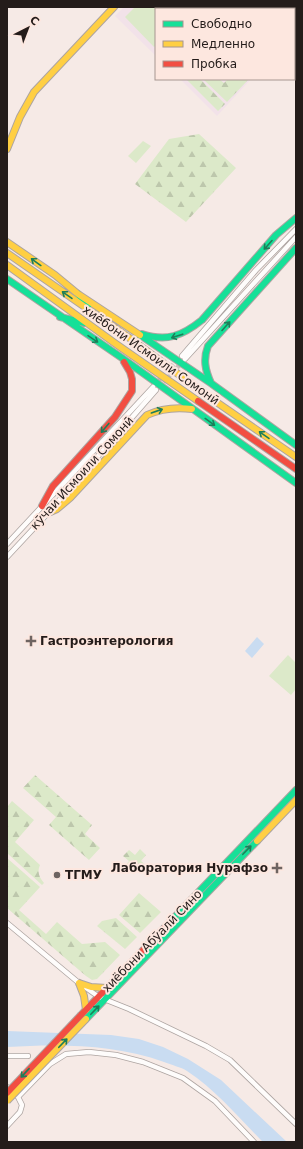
<svg xmlns="http://www.w3.org/2000/svg" width="303" height="1149" font-family="'DejaVu Sans',sans-serif">
  <style>
    .education { fill: #f2e2e9 }
    .grass { fill: #dce9c9 }
    .forest { fill: url(#forest-firs) }
    .water { fill: #c9dcf1 }
    .lines { fill: none; stroke-linecap: round; stroke-linejoin: round }
    .street-tunnel { stroke: #ccc1bd; stroke-width: 4.5; stroke-dasharray: 4.5 2; stroke-linecap: butt }
    .street-casing { stroke: #ada4a1; stroke-width: 6 }
    .fast-casing { stroke: #ada4a1; stroke-width: 8 }
    .slow-casing { stroke: #ada4a1; stroke-width: 8 }
    .jam-casing { stroke: #ada4a1; stroke-width: 8 }
    .street { stroke: #fefcfb; stroke-width: 4.5 }
    .fast { stroke: #16e098; stroke-width: 6 }
    .slow { stroke: #ffcf43; stroke-width: 6 }
    .jam { stroke: #f24e42; stroke-width: 6 }
    .slow-bridge-casing { stroke: #ada4a1; stroke-width: 8; stroke-linecap: butt }
    .jam-bridge-casing { stroke: #ada4a1; stroke-width: 8; stroke-linecap: butt }
    .slow-bridge { stroke: #ffcf43; stroke-width: 6 }
    .jam-bridge { stroke: #f24e42; stroke-width: 6 }
    .oneway { stroke: #1d7e59 }
    .poi-dot { fill: #6e6461; stroke: #fde7df; stroke-width: 1.5 }
    .labels { text-anchor: middle; stroke-width: 4; stroke-linejoin: round; paint-order: stroke }
    .street-label { font-size: 12px; fill: #241c1a; stroke: #fde7df }
    .poi-label { font-size: 12px; font-weight: bold; fill: #241c1a; stroke: #fde7df; text-anchor: start }
  </style>
  <defs>
    <pattern id="forest-firs" width="22" height="20" patternUnits="userSpaceOnUse"><rect width="22" height="20" fill="#dce9c9"/><path d="M5 1l3.5 6h-7zM16 11l3.5 6h-7z" fill="#bdc7ac"/></pattern>
  </defs>
  <rect width="100%" height="100%" fill="#f6eae6"/>
  <path class="education" d="M124,7H296V29L294,32V9H156V56L115,16Z
    M180,79H251L217,116Z"/>
  <path class="grass" d="M135,7H194L192,9H156V45L154,47L125,17Z
    M143,141L151,146L136,163L128,156Z
    M288,655L296,663V689L291,695L269,676Z"/>
  <path class="forest" d="M186,79H200L225,104L218,111Z
    M205,79H219L224,83L228,79H249L227,102L204,80Z
    M199,134L236,168L186,222L135,184L169,139Z
    M35,775L92,825L85,834L100,848L89,860L49,825L56,817L23,788Z
    M12,801L34,820L15,842L40,865C37,872 39,877 44,883L42,885L7,853V807Z
    M140,849L146,855L141,861L147,866L142,872L135,867L130,873L124,867L129,861L123,856L129,850L135,855Z
    M7,858L40,887L19,910L46,934L57,922L82,944L105,942L120,955L97,979L92,980L86,976L7,908Z
    M139,893L161,912L140,933L119,915Z
    M116,918L137,937L125,949L97,926L102,921Z"/>
  <path class="water" d="M257,637L264,644L252,658L245,651Z
    M7,1031L111,1035L139,1039L163,1047L188,1059L221,1080L287,1142H263C239,1118 216,1090 187,1071C181,1067 171,1065 164,1062C114,1044 60,1044 7,1047Z"/>
  <g class="lines">
    <path class="street-tunnel" d="M153,387L179,358
      M159,387L185,359"/>
    <defs>
      <path id="street" d="M182,356L256,270L296,229
        M185,359L296,237
        M7,544L153,387
        M7,557L48,513L156,390
        M7,923L79,983L99,997L129,1009L206,1046L230,1060L296,1124
        M7,1056H28
        M7,1087L18,1097L22,1105L20,1112L7,1126
        M18,1097L50,1064L66,1054L89,1052L116,1055L143,1062L183,1078L215,1101L254,1142"/>
      <path id="fast" d="M7,279L122,358L296,483
        M78,294L88,306
        M60,317L85,323
        M142,334C167,342 182,336 202,320L276,235L296,218
        M140,335L212,384L296,445
        M211,383C205,370 203,359 208,346L296,248
        M170,922L296,790
        M86,1019L257,841"/>
      <path id="slow" d="M7,149L20,117L34,92L114,7
        M7,242L55,275L78,294L140,335
        M7,253L128,337L212,399L296,457
        M7,265L116,344L198,401
        M48,513L57,509L70,498L147,415C162,408 176,407 192,409
        M257,841L296,800
        M79,983L84,996L86,1010
        M79,983L91,987L107,988"/>
      <path id="jam" d="M198,401L296,469
        M42,506L53,486L115,417L132,391V379L130,372L124,362
        M81,1015L170,922"/>
    </defs>
    <use href="#street" class="street-casing"/>
    <use href="#fast" class="fast-casing"/>
    <use href="#slow" class="slow-casing"/>
    <use href="#jam" class="jam-casing"/>
    <use href="#street" class="street"/>
    <use href="#fast" class="fast"/>
    <use href="#slow" class="slow"/>
    <use href="#jam" class="jam"/>
    <defs>
      <path id="slow-bridge" d="M7,1101L86,1019"/>
      <path id="jam-bridge" d="M7,1093L81,1015"/>
    </defs>
    <use href="#slow-bridge" class="slow-bridge-casing"/>
    <use href="#jam-bridge" class="jam-bridge-casing"/>
    <use href="#slow-bridge" class="slow-bridge"/>
    <use href="#jam-bridge" class="jam-bridge"/>
  </g>
  <defs><path id="oneway-shaft" d="M-6 0H5M1.5-3L5.5 0L1.5 3" fill="none" stroke-width="1.6" stroke-linecap="round" stroke-linejoin="round"/></defs>
  <g class="oneway">
    <use href="#oneway-shaft" transform="translate(268 245) rotate(132)"/>
    <use href="#oneway-shaft" transform="translate(36 262) rotate(-144)"/>
    <use href="#oneway-shaft" transform="translate(67 295) rotate(-145)"/>
    <use href="#oneway-shaft" transform="translate(226 326) rotate(-48)"/>
    <use href="#oneway-shaft" transform="translate(177 336) rotate(162)"/>
    <use href="#oneway-shaft" transform="translate(93 339) rotate(34)"/>
    <use href="#oneway-shaft" transform="translate(157 411) rotate(-19)"/>
    <use href="#oneway-shaft" transform="translate(210 422) rotate(36)"/>
    <use href="#oneway-shaft" transform="translate(105 428) rotate(130)"/>
    <use href="#oneway-shaft" transform="translate(264 435) rotate(-145)"/>
    <use href="#oneway-shaft" transform="translate(247 850) rotate(-46)"/>
    <use href="#oneway-shaft" transform="translate(95 1010) rotate(-46)"/>
    <use href="#oneway-shaft" transform="translate(63 1043) rotate(-46)"/>
    <use href="#oneway-shaft" transform="translate(25 1073) rotate(133)"/>
  </g>
  <g class="poi-dot">
    <path d="M29 635h4v4h4v4h-4v4h-4v-4h-4v-4h4z"/>
    <path d="M275 862h4v4h4v4h-4v4h-4v-4h-4v-4h4z"/>
    <circle cx="57" cy="875" r="4"/>
  </g>
  <g class="labels">
    <g class="street-label">
      <text transform="translate(151 355) rotate(35)" y="4">хиёбони Исмоили Сомонӣ</text>
      <text transform="translate(82 473) rotate(-48)" y="4">кӯчаи Исмоили Сомонӣ</text>
      <text transform="translate(152 941) rotate(-46)" y="4">хиёбони Абӯалӣ Сино</text>
    </g>
    <g class="poi-label">
      <text x="40" y="645">Гастроэнтерология</text>
      <text x="268" y="872" text-anchor="end">Лаборатория Нурафзо</text>
      <text x="65" y="879">ТГМУ</text>
    </g>
  </g>
  <rect width="303" height="1149" fill="none" stroke="#241c1a" stroke-width="16"/>
  <rect x="155" y="8" width="140" height="72" fill="#fde7df" stroke="#a69690"/>
  <rect x="163" y="21" width="20" height="6" fill="#16e098" stroke="#a69690"/>
  <text x="191" y="28" font-size="12" fill="#241c1a">Свободно</text>
  <rect x="163" y="41" width="20" height="6" fill="#ffcf43" stroke="#a69690"/>
  <text x="191" y="48" font-size="12" fill="#241c1a">Медленно</text>
  <rect x="163" y="61" width="20" height="6" fill="#f24e42" stroke="#a69690"/>
  <text x="191" y="68" font-size="12" fill="#241c1a">Пробка</text>
  <g transform="translate(28 28) rotate(42)" stroke="#fde7df" stroke-width="3" paint-order="stroke">
  <path d="M0-3L7 15L0 10L-7 15Z" fill="#241c1a"/>
  <text y="-6" font-size="11" font-weight="bold" text-anchor="middle" fill="#241c1a">С</text>
  </g>
</svg>
